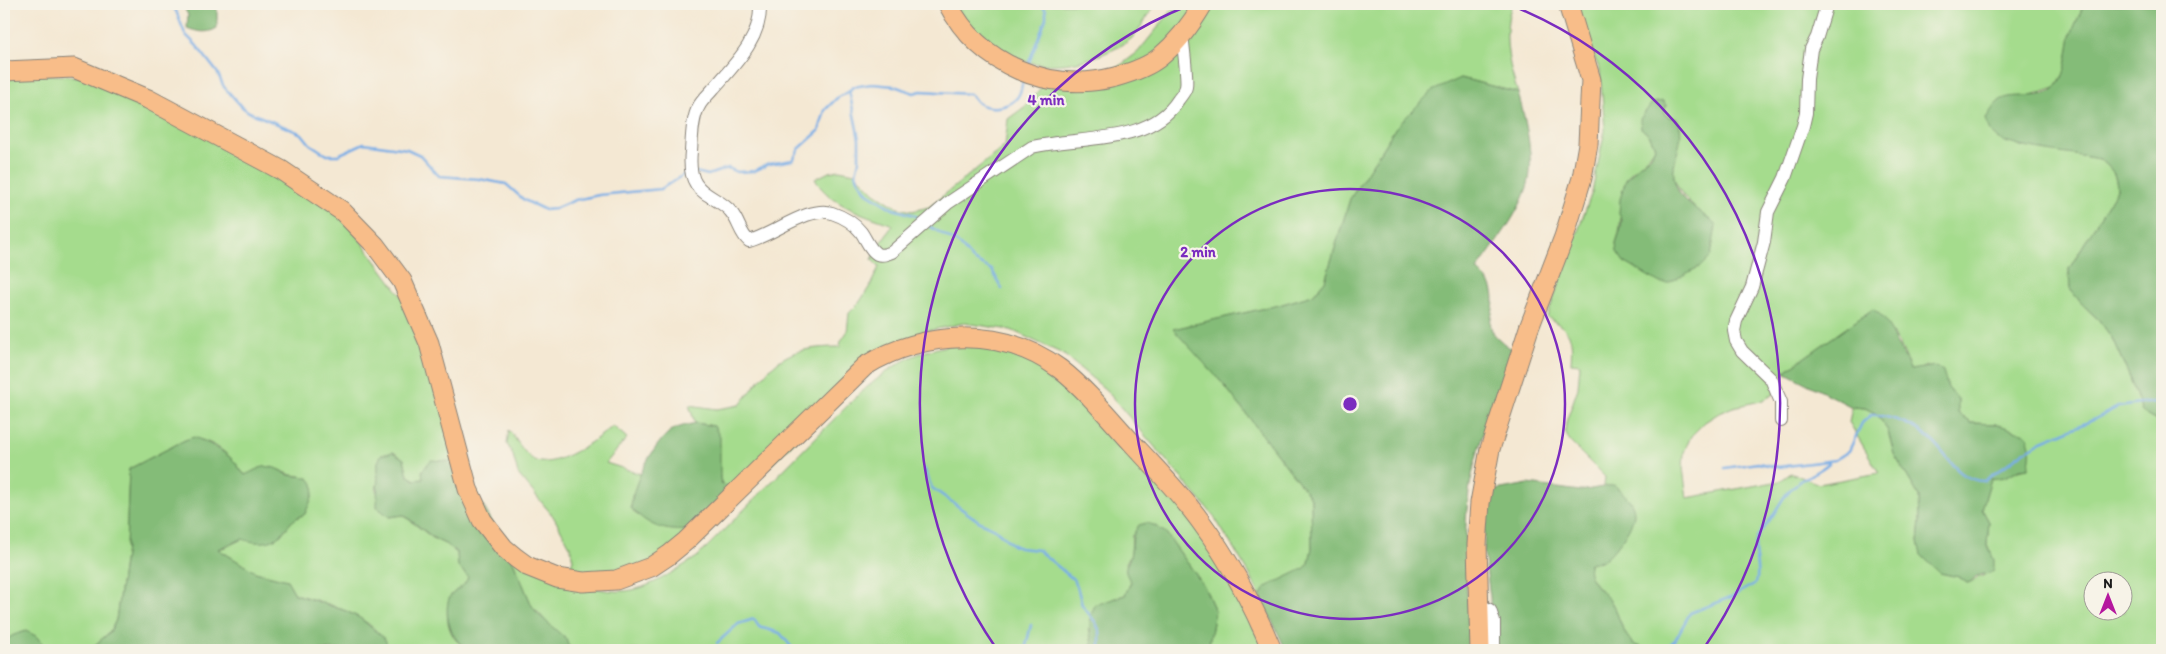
<svg xmlns="http://www.w3.org/2000/svg" width="2166" height="654" font-family="Itim,sans-serif">
  <style>
    .green { fill: #a5dc8d; stroke: #607c54; fill-rule: evenodd }
    .forest { fill: #84bc78; stroke: #506c4a }
    .lines { fill: none; stroke-linecap: round; stroke-linejoin: round }
    .stream { stroke: #78ade6; stroke-width: 2.5 }
    .minor-casing { stroke: #888278; stroke-width: 14 }
    .highway-casing { stroke: #888278; stroke-width: 21 }
    .minor { stroke: #fff; stroke-width: 12 }
    .highway { stroke: #f8bd89; stroke-width: 19 }
    .ring { fill: none; stroke: #7b2cbf; stroke-width: 2.5 }
    .centre { fill: #7b2cbf; stroke: #f7f3e8; stroke-width: 2.5 }
    .ring-label { font-size: 15px; text-anchor: middle; font-weight: bold; fill: #7b2cbf; stroke: #f7f3e8; stroke-width: 4.5; stroke-linejoin: round; paint-order: stroke }
  </style>
  <rect width="100%" height="100%" fill="#f7f3e8"/>
  <filter id="ink" filterUnits="userSpaceOnUse"><feTurbulence type="fractalNoise" baseFrequency=".02" numOctaves="2"/><feDisplacementMap in="SourceGraphic" scale="10" xChannelSelector="R" yChannelSelector="G"/><feConvolveMatrix kernelMatrix="1 2 1 2 8 2 1 2 1" color-interpolation-filters="sRGB"/></filter>
  <filter id="wash" filterUnits="userSpaceOnUse"><feTurbulence type="fractalNoise" baseFrequency=".0096" numOctaves="4" result="noise"/><feDisplacementMap in="SourceGraphic" scale="20" xChannelSelector="R" yChannelSelector="G"/><feGaussianBlur stdDeviation="1.12" result="paint"/><feColorMatrix in="noise" values="0 0 0 0 0 0 0 0 0 0 0 0 0 0 0 0 0 1.4 0 .05"/><feComposite in="paint" operator="in"/></filter>
  <g filter="url(#wash)">
    <rect width="100%" height="100%" fill="#f4e8d3"/>
    <path class="green" d="M951,4H1156C1148,15 1141,28 1132,38C1124,45 1115,49 1105,53C1065,70 1019,70 983,41C971,32 961,16 951,4Z
      M1177,4H1512C1502,33 1508,64 1518,93L1461,78L1396,127L1350,199L1325,281L1313,295L1279,305L1174,329L1224,385L1311,498L1312,548L1309,563L1306,568L1266,587L1260,596L1249,573L1213,515L1106,390L1063,354L1011,330L964,323L923,332L885,353L731,504L720,479L714,426L695,423L689,405L717,409L740,405C774,362 781,347 840,347L841,341L847,332L849,313L859,303L870,286L879,267L872,260L878,246L893,225C866,215 830,206 815,179L829,172L839,170L855,173L875,193L898,208L912,211L929,207L1005,146L1008,119L1027,105L1042,86L1117,68L1138,52Z
      M1569,4H2084L2072,33L2065,72L2055,88L2028,97H2011L2017,145L2100,159C2111,168 2117,174 2117,189L2069,269L2070,289L2082,304L2099,320L2112,338L2130,378L2142,412L2162,423V580L2160,583L2162,650H1652L1634,645L1627,637L1612,603L1589,577L1587,569L1615,486L1604,487L1605,477L1570,442L1565,432L1566,422L1578,388L1580,364L1571,363C1573,335 1571,331 1547,317L1592,192L1605,130L1600,70L1575,13ZM1664,114L1669,117L1677,119C1685,134 1677,144 1674,160C1669,179 1682,196 1695,208L1642,271L1624,262L1616,243C1624,222 1618,203 1625,182C1631,167 1649,161 1655,147L1650,136L1641,128ZM1873,309C1888,326 1905,348 1910,370H1917L1926,366L1946,382L1948,388L1958,399L1957,412L1971,423L1996,424L2028,468C2013,470 2008,477 1991,478L1982,509L1989,522L1987,544L1990,549L1984,576C1977,576 1974,582 1967,583L1959,577L1940,573L1918,542L1920,521L1919,496L1894,454L1888,431L1877,414L1865,408L1852,407L1849,422L1879,473L1819,484L1791,473L1780,481L1687,498L1683,468L1684,452L1691,436L1705,422L1719,413L1733,407L1761,401L1773,395L1784,372ZM2094,582H2124V612H2094Z
      M4,72L86,77L271,168L347,222L414,313L459,462L423,479L415,480L408,476L404,459L393,452L378,462L379,477L376,490L389,517L403,515L434,539L447,545L457,553L458,566L468,577L465,585C445,595 442,622 456,640C459,643 464,647 468,650H389C375,615 329,604 295,594L287,580L255,572L218,549L226,547L242,539L280,536L294,519L305,514L313,485L310,480L300,476L291,475L280,470L260,468L246,475C239,470 238,465 233,460C221,448 203,435 185,440L129,469L126,548L116,620L110,632L89,650H48L4,643Z
      M951,345H1002L1058,370L1197,518L1265,650H1208L1215,611L1204,586L1166,533L1132,535L1131,554L1126,563L1131,582L1125,595L1112,599L1089,628L1093,650H570V647L532,606L509,552C547,569 600,603 643,587C662,580 679,568 697,557L860,393C894,365 907,354 951,345Z
      M613,426L627,438L606,463L641,474L632,496L631,508L637,515L704,530L660,564L595,574L569,569L573,560L570,546L553,516L518,474L513,455L507,444L509,430C516,439 524,454 534,460C553,471 599,438 613,426Z"/>
    <path class="forest" d="M182,4H219L217,9V28C208,34 197,32 187,28L188,15Z
      M2084,4H2158V8L2162,12V423L2142,412L2130,378L2112,338L2099,320L2082,304L2070,289L2069,269L2117,189C2117,174 2111,168 2100,159C2079,155 2010,148 1997,138C1989,132 1988,127 1986,118C1990,113 1993,106 1998,102C2010,90 2041,103 2056,87C2069,72 2067,50 2072,32C2076,23 2080,13 2084,4Z
      M1461,78L1518,93C1525,118 1535,158 1528,184C1519,215 1495,243 1477,270C1484,278 1491,281 1493,292C1498,311 1481,324 1499,339C1504,344 1509,348 1515,350C1498,393 1480,434 1471,480C1460,536 1469,593 1469,650H1286L1260,596L1266,587L1305,568L1309,563L1312,548L1311,498L1224,385L1173,329L1279,305L1313,295L1325,281L1350,199L1396,127L1432,91Z
      M1663,101L1666,105L1664,114L1669,117L1677,119C1691,144 1659,168 1683,198C1693,209 1707,215 1716,226L1711,256L1701,266L1668,283H1660L1624,262L1617,252L1616,243L1620,231L1622,220L1619,214L1620,199L1626,180L1639,165L1651,156L1655,147L1650,136L1641,128L1640,119L1652,103Z
      M1873,309C1888,319 1888,326 1895,341C1901,352 1906,357 1910,370L1936,366L1943,371L1948,388L1958,399V413L1971,423L1996,424L2026,434C2032,446 2031,455 2028,468L2020,469L2005,477L1991,479L1982,509L1989,522L1987,544L1994,560V571C1988,574 1983,574 1977,576C1972,579 1973,582 1967,583L1959,577L1940,573L1921,555L1918,542L1920,521L1919,496L1894,454L1888,431L1877,414L1865,408L1852,407L1784,372Z
      M696,423L714,426L720,437V479L722,485L728,486L732,491L704,530C672,531 655,533 631,508C632,485 650,451 667,434C674,427 687,425 696,423Z
      M194,437C209,443 221,449 233,460C238,465 239,470 245,475C254,471 262,465 271,467C278,468 283,473 289,475C296,477 310,474 313,484C316,493 308,506 305,514C290,520 290,525 280,535C271,545 253,543 242,539L218,549L255,572L287,580L295,594L346,611L360,618L385,639L389,650H89L110,632L116,620L126,548L129,469L185,440Z
      M393,452L404,459L408,476L415,480L423,479L422,471L431,460L459,462L509,552L532,606L538,614L566,639L570,650H468C464,647 459,643 456,639C448,629 443,604 452,594C460,586 464,588 468,577L458,566L457,553L447,545L435,539L404,515L389,517L377,507L378,462L381,455Z
      M1528,484L1580,491L1614,485C1623,493 1634,501 1634,513C1634,526 1613,554 1602,561C1599,562 1594,562 1590,563C1583,578 1603,591 1611,602C1620,615 1622,635 1634,644C1639,648 1646,648 1652,650H1492L1490,597L1484,553L1485,492Z
      M1146,523L1154,525L1166,533L1204,586L1215,611L1208,650H1093C1090,633 1087,621 1095,605L1125,595L1131,582C1120,566 1129,566 1131,552C1134,537 1130,538 1139,525Z
      M26,631L36,636L48,650H4C4,636 14,635 26,631Z"/>
    <g class="lines">
      <path class="stream" d="M170,4L176,11L185,34L196,45L217,72L224,87L242,107L249,112L302,134L310,144L327,155H338L364,143L407,149L420,155L439,176L479,179L506,184L524,200L545,210L554,209L575,200L599,195L661,189L688,172
        M1617,4L1628,7
        M1028,65L1046,18V10L1041,4
        M849,90L859,139V161L856,173L858,179L867,193L893,209L914,215L923,221
        M696,172L708,175L728,168L737,172L754,171L769,164L793,160L799,149L819,131L825,110L837,98L848,92L853,87L872,84L894,86L914,93L921,91L970,94C974,97 975,101 978,103C989,110 1007,108 1016,99C1021,94 1022,86 1023,80
        M929,226L959,244L973,260L992,270L1002,289
        M924,468L932,488L935,490L980,522L995,529L1013,545L1020,548L1038,550L1073,579L1077,586L1082,605L1096,623L1100,632V650
        M1725,468L1758,463L1778,467L1835,460L1849,451L1862,423L1871,415H1876C1895,418 1914,425 1929,438C1947,453 1957,481 1984,481L2025,451L2042,441L2093,420L2118,407L2162,401
        M717,643L738,624L754,619L759,627L780,633L794,650
        M1025,650L1031,625
        M1664,650L1675,640L1690,613L1731,597L1756,583C1761,569 1752,555 1756,541C1759,531 1766,526 1771,518C1780,505 1785,491 1799,482C1809,475 1820,471 1829,463"/>
    </g>
  </g>
  <g filter="url(#ink)">
    <g class="lines">
      <defs>
        <path id="minor" d="M760,4C762,38 735,64 714,88C709,94 702,100 699,106C692,118 692,137 691,151C690,161 690,175 696,184C704,197 722,200 731,212C739,221 740,234 749,241C773,235 809,205 832,213C844,217 853,222 861,232C866,239 869,249 877,254C882,256 887,254 892,252L948,203L1032,147C1078,136 1150,145 1178,100C1180,97 1185,92 1186,87C1188,80 1183,44 1182,34
          M1781,421V402L1771,379L1742,351L1736,341L1734,331L1736,321L1752,287L1764,242L1768,212L1785,178L1803,126L1806,113L1807,79L1811,49L1817,37L1827,4
          M1478,604L1490,610L1494,622V650"/>
        <path id="highway" d="M948,4C979,65 1050,94 1115,77C1130,73 1148,67 1160,57C1177,43 1192,23 1203,4
          M4,71L74,68L148,99L281,170L342,211L375,245L402,281L429,343L468,489L482,520L504,548L516,558L527,566L557,578L583,582L616,580L651,567L669,555L686,541L865,366C924,330 1003,326 1060,369C1088,391 1110,419 1134,445C1157,470 1181,494 1201,522C1229,560 1254,607 1272,650
          M1480,650L1477,545L1480,503L1490,449L1529,328L1564,237L1582,178L1588,144L1591,80L1568,4"/>
      </defs>
      <use href="#minor" class="minor-casing"/>
      <use href="#highway" class="highway-casing"/>
      <use href="#minor" class="minor"/>
      <use href="#highway" class="highway"/>
    </g>
  </g>
  <g class="ring">
    <circle cx="1350" cy="404" r="215"/>
    <path d="M996 648A430 430 0 0 1 1192 4M1508 4A430 430 0 0 1 1704 648"/>
  </g>
  <circle cx="1350" cy="404" r="8" class="centre"/>
  <g class="ring-label">
    <text x="1046" y="105">4 min</text>
    <text x="1198" y="257">2 min</text>
  </g>
  <rect width="2166" height="654" fill="none" stroke="#f7f3e8" stroke-width="20"/>
  <g transform="translate(2108 596)"><circle r="24" fill="#f7f3e8" stroke="#9f9d96"/>
  <path d="M0-4L9 19L0 12L-9 19Z" fill="#b5179e"/>
  <text y="-8" font-size="14" font-weight="bold" text-anchor="middle" fill="#1c1c1c">N</text>
  </g>
</svg>
